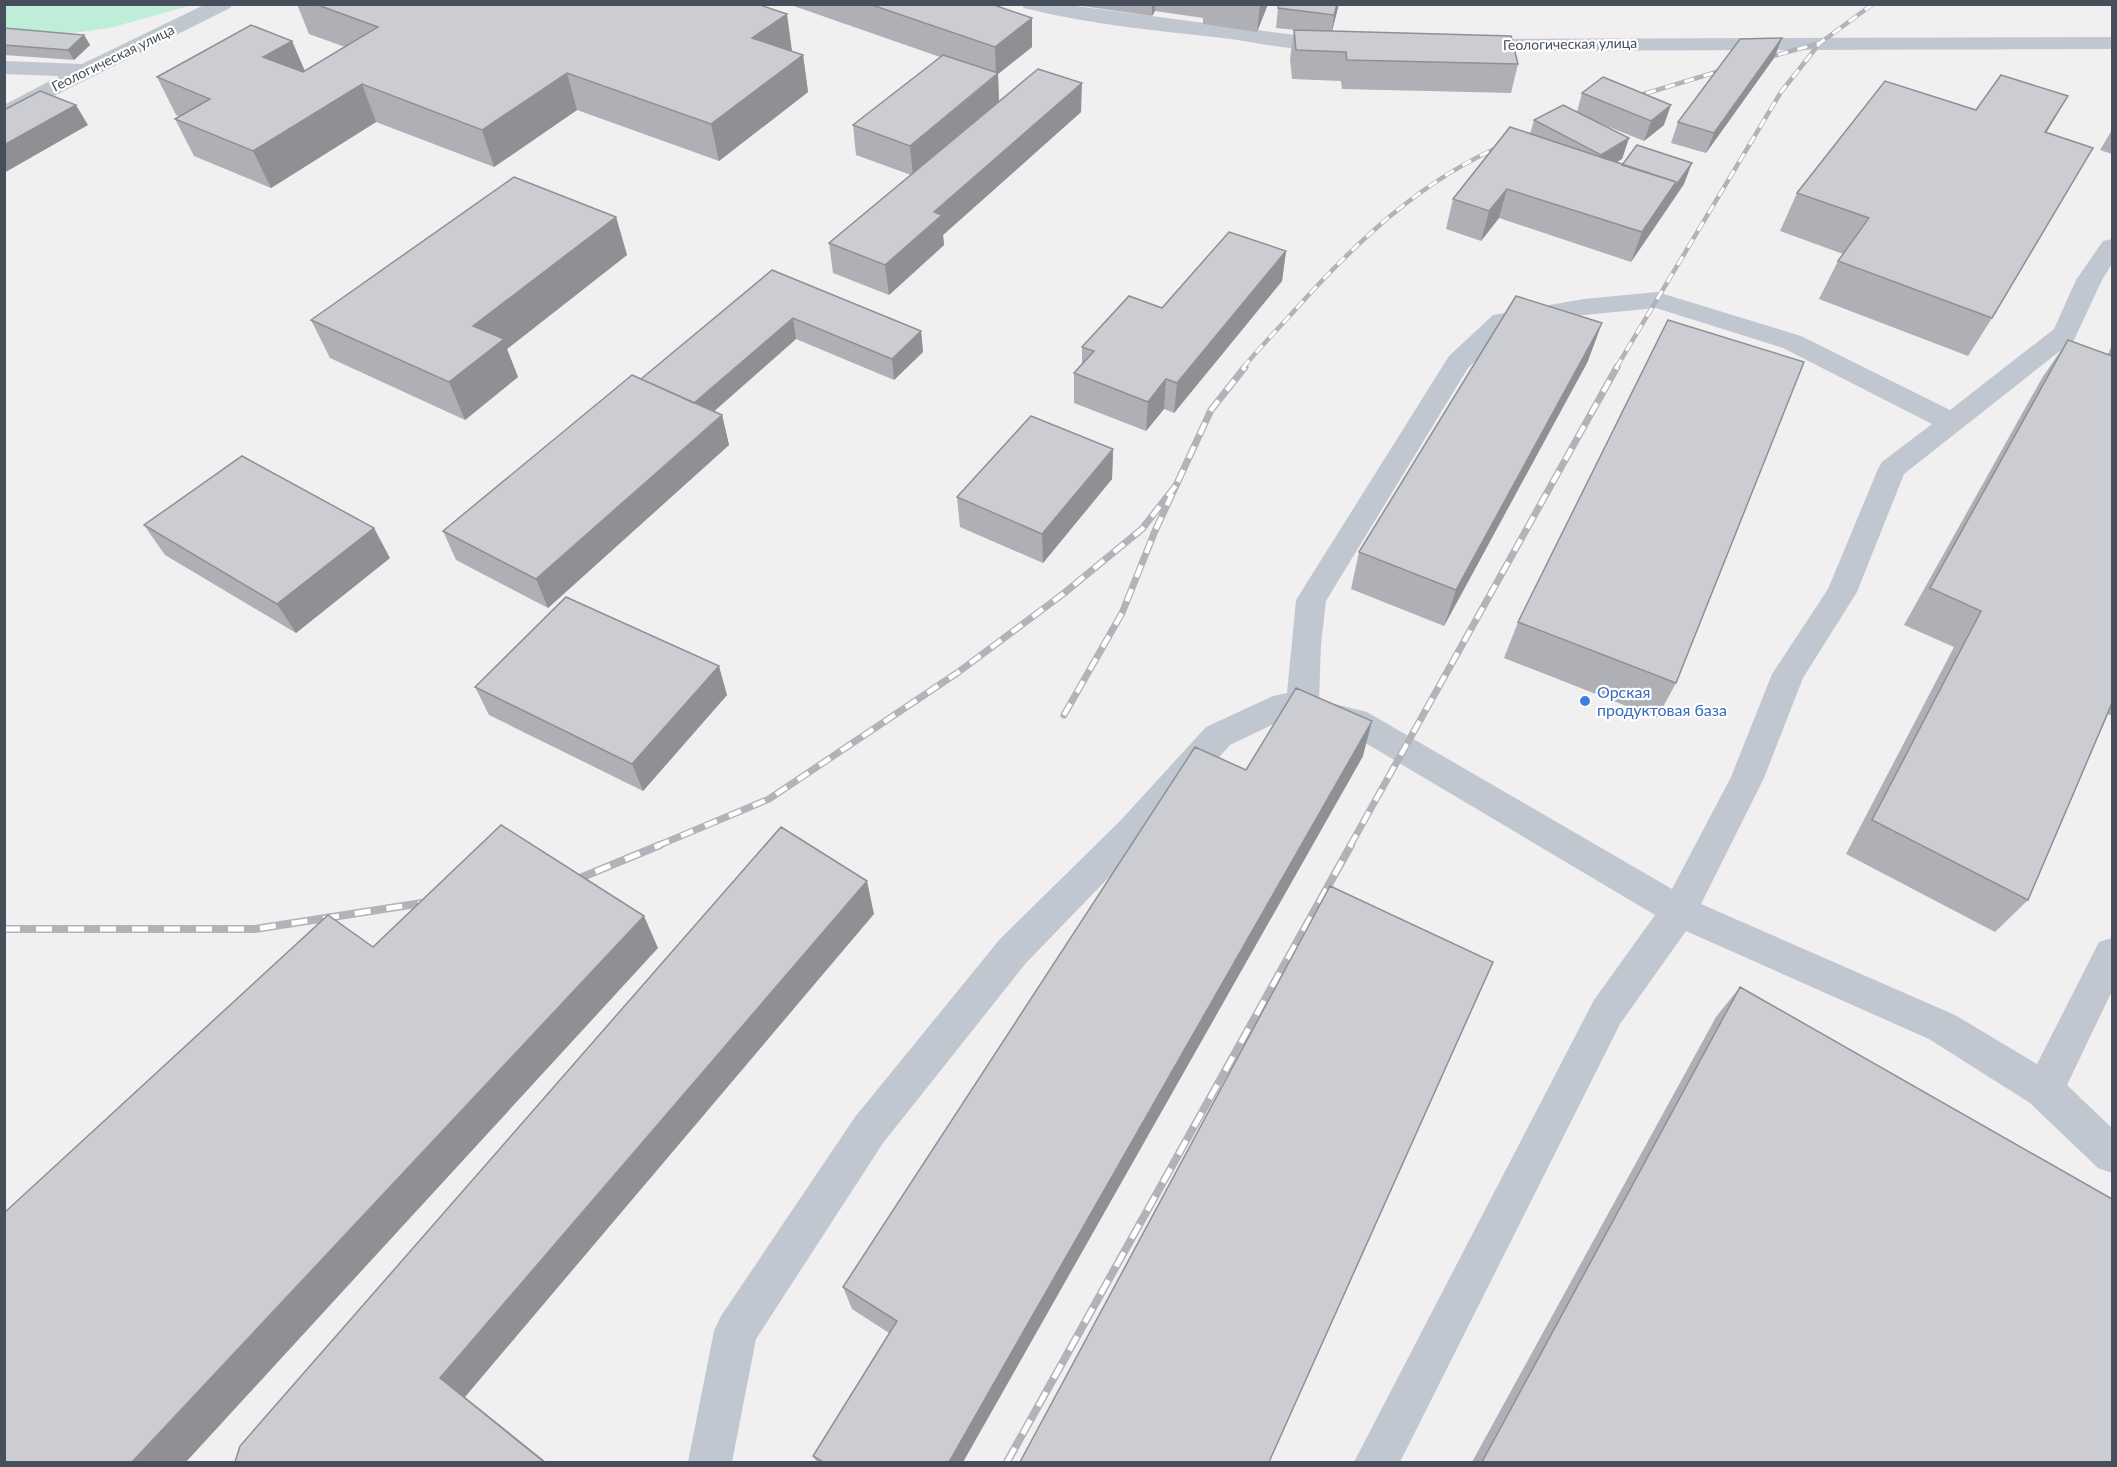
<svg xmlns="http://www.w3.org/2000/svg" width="2117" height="1467" font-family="Lato,sans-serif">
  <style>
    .green { fill: #beeed8 }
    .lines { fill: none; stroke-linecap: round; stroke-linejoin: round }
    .minor { fill: #c0c7d0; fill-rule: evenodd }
    .rail-far2-casing { stroke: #b1b3b9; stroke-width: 4.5 }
    .rail-far1-casing { stroke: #b1b3b9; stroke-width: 7 }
    .rail-casing { stroke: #b1b3b9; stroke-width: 8 }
    .rail-far2 { stroke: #fff; stroke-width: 3; stroke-dasharray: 10; stroke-linecap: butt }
    .rail-far1 { stroke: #fff; stroke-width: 4.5; stroke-dasharray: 13; stroke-linecap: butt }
    .rail { stroke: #fff; stroke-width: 5; stroke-dasharray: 16; stroke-linecap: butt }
    .wall { fill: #afb0b5 }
    .shaded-wall { fill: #8f9094 }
    .building { fill: #cccdd3; stroke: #8f9094; stroke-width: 1.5 }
    .shop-dot { fill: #3f7fe0; stroke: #fff; stroke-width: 2 }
    .labels { text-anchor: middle; stroke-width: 4.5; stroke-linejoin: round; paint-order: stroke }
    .far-street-label { font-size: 14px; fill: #474f5c; stroke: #fff }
    .shop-label { font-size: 16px; fill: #366cbe; stroke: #fff; text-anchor: start }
  </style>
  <rect width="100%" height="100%" fill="#f1efef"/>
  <path class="green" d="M4,5H192L110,28L64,34L5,37Z"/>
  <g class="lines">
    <path class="minor" d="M206,4H233L230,8L4,121V105L59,76L4,74V61L82,64Z
      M1021,4H1061L1295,35L1345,37L1348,42L1345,47C1310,55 1266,44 1231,39C1162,31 1092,25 1024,8Z
      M2112,37V49L1469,51L1461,50L1458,45L1461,40L1469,39Z
      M2112,239V264L2102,280L2074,340L1904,474L1857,592L1803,678L1764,778L1701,904L1955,1015L2037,1064L2099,942L2112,938V991L2067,1085L2112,1128V1173L2098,1168L2030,1103L1929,1039L1686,931L1620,1024L1400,1462H1354L1594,1000L1655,915L1347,732L1286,718L1230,745L1144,841L1026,963L883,1143L756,1339L732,1462H688L714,1331L721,1316L855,1117L1000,939L1120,821L1206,727L1273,696L1287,693L1296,600L1449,356L1493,315L1584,299L1657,292L1801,336L1950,410L2054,329L2076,280L2103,241ZM1656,308L1783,348L1932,424L1882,462L1878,469L1828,589L1772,674L1731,777L1672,889L1367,712L1319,700L1321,644L1326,601L1468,368L1510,328L1584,315Z"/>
    <defs>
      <path id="rail-far2" d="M1759,60L1820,43
        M1627,99L1730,68
        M1243,368C1259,348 1278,329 1295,310C1355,243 1422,179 1506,144
        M1616,368L1781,92L1820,43L1873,4"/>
      <path id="rail-far1" d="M1064,715L1122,613L1155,531L1211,410L1245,367
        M657,846L769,799L957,673L1063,594L1142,529L1177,484
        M1350,846L1617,367"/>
      <path id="rail" d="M565,881L580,878L660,845
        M4,929H255L435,901
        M1007,1462L1351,845"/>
    </defs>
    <use href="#rail-far2" class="rail-far2-casing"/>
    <use href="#rail-far1" class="rail-far1-casing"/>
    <use href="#rail" class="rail-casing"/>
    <use href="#rail-far2" class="rail-far2"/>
    <use href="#rail-far1" class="rail-far1"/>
    <use href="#rail" class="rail"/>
  </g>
  <path class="wall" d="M297,4H757L792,51L803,55L808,92L719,161L577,110L494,167L376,122L271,188L194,156L175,119L179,116L176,115L157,77L292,41L304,71L345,47L309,34Z
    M788,4H991L1032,18V47L998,74L999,101L1081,112L943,235L944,245L889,295L833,273L829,243L911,175L856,155L853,125L940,57Z
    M1068,4H1268L1257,32L1203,24V18L1155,11L1152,16Z
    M1339,4L1332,31L1518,64L1511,93L1342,89L1341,81L1292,79L1290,59L1294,30H1296L1276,28L1278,8Z
    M4,28L84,35L90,45L74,60L4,55Z
    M1782,38L1774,58L1706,153L1671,143L1678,122Z
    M1582,93L1664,125L1644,141L1592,120L1629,138L1622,159L1616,162L1684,184L1631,262L1499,218L1481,241L1446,229L1453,199L1530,134L1534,120L1577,112Z
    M2068,96L2046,133L1992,318L1968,356L1819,299L1838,261L1843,254L1780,231L1797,193Z
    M2112,130V154L2100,150Z
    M616,217L627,255L507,349L518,377L465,420L330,358L311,320Z
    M1286,251L1282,281L1174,413L1164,409L1146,431L1074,403V373L1082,364V347L1162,308Z
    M772,270L921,331L923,352L894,380L796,339L713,412L722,415L729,445L548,608L456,560L443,531L641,379Z
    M2068,340L2108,354L2112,345V716L2108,714L2028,900L1995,932L1846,854L1954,647L1904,625L2042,378Z
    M1588,361L1444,626L1351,589L1359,552Z
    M1113,449L1112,479L1043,563L960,527L957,497Z
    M144,525L390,558L296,633L165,555Z
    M1518,622L1676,683L1657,718L1504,658Z
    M475,687L727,695L643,791L489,715Z
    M1363,756L963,1462H817L813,1456L889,1333L852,1309L843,1287L1246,770Z
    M1740,987L2112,1462H1472L1716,1017Z"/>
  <path class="shaded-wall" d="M1152,4H1155V11L1152,16Z
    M1260,4H1268L1257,32Z
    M1337,4H1339L1331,35L1334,15Z
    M787,14L792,51L759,76L752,38Z
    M1032,18V47L998,74L999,103L913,176L910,146L996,76L995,47Z
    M84,35L90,45L74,60L68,50Z
    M1782,38L1774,58L1706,153L1714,133Z
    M292,41L308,78L263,57Z
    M803,55L808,92L719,161L711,124Z
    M567,73L577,110L494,167L482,130Z
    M1082,83L1081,112L943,235L944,245L889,295L885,265L934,212Z
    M362,84L376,122L271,188L253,151Z
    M2068,96L2046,133L2045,132Z
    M76,105L88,125L4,173V145Z
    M1671,105L1664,125L1644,141L1651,121Z
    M1629,138L1622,159L1594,176L1601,155Z
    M1692,163L1684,184L1631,262L1642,232L1676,182Z
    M1507,189L1499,218L1481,241L1489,211Z
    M616,217L627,255L507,349L518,377L465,420L449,382L473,326Z
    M1286,251L1282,281L1174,413L1177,383Z
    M793,318L796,339L694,429L689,408Z
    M1602,323L1588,361L1444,626L1456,590Z
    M921,331L923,352L894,380L892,359Z
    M1166,379L1164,409L1146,431L1148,402Z
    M722,415L729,445L548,608L536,579Z
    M1113,449L1112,479L1043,563L1042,534Z
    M374,528L390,558L296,633L277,604Z
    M719,666L727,695L643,791L632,764Z
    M1372,721L1363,756L963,1462H949Z
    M867,881L874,914L465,1397L546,1462H544L440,1378Z
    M644,916L658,948L186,1462H132Z"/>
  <path class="building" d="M315,4H757L787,14L752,38L803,55L711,124L567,73L482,130L362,84L253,151L175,119L210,99L157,77L251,25L292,41L263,57L303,72L378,27Z
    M869,4H991L1032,18L995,47Z
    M1279,4H1337L1334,15L1278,8Z
    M4,28L84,35L68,50L4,45Z
    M1294,30L1511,36L1518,64L1347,60L1346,52L1296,50Z
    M1782,38L1714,133L1678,122L1740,39Z
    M943,55L998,73L910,146L853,125Z
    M1038,69L1082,83L934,212L942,215L885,265L829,243Z
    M2001,75L2068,96L2045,132L2093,148L1992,318L1838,261L1869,218L1797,193L1885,81L1976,110Z
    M1603,77L1671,105L1651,121L1582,93Z
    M40,91L76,105L4,145V110Z
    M1563,105L1629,138L1601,155L1534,120Z
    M1510,127L1676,182L1642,232L1507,189L1489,211L1453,199Z
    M1637,145L1692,163L1672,191L1676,182L1622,165Z
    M514,177L616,217L473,326L504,339L449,382L311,320Z
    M1229,232L1286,251L1177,383L1166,379L1148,402L1074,373L1094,351L1082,347L1129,296L1162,308Z
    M772,270L921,331L892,359L793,318L694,403L641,379Z
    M1516,296L1602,323L1456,590L1359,552Z
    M1668,320L1804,362L1676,683L1518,622Z
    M2068,340L2112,356V703L2028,900L1872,820L1981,611L1930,588Z
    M632,375L722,415L536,579L443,531Z
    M1031,416L1113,449L1042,534L957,497Z
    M242,456L374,528L277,604L144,525Z
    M566,597L719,666L632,764L475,687Z
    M1296,688L1372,721L949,1462H823L813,1456L897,1321L843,1287L1195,747L1246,770Z
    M501,825L644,916L132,1462H4V1213L328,915L373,947Z
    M781,827L867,881L440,1378L544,1462H235L240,1446Z
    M1330,886L1493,962L1269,1462H1020Z
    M1740,987L2112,1199V1462H1482Z"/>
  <circle class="shop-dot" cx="1585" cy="701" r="6"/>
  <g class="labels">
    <g class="far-street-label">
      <text transform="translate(1570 44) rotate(-1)" y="5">Геологическая улица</text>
      <text transform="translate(113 58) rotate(-26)" y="5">Геологическая улица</text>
    </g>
    <g class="shop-label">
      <text x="1597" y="698">Орская<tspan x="1597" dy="18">продуктовая база</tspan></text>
    </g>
  </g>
  <rect width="2117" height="1467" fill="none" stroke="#474f5c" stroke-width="12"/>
</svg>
